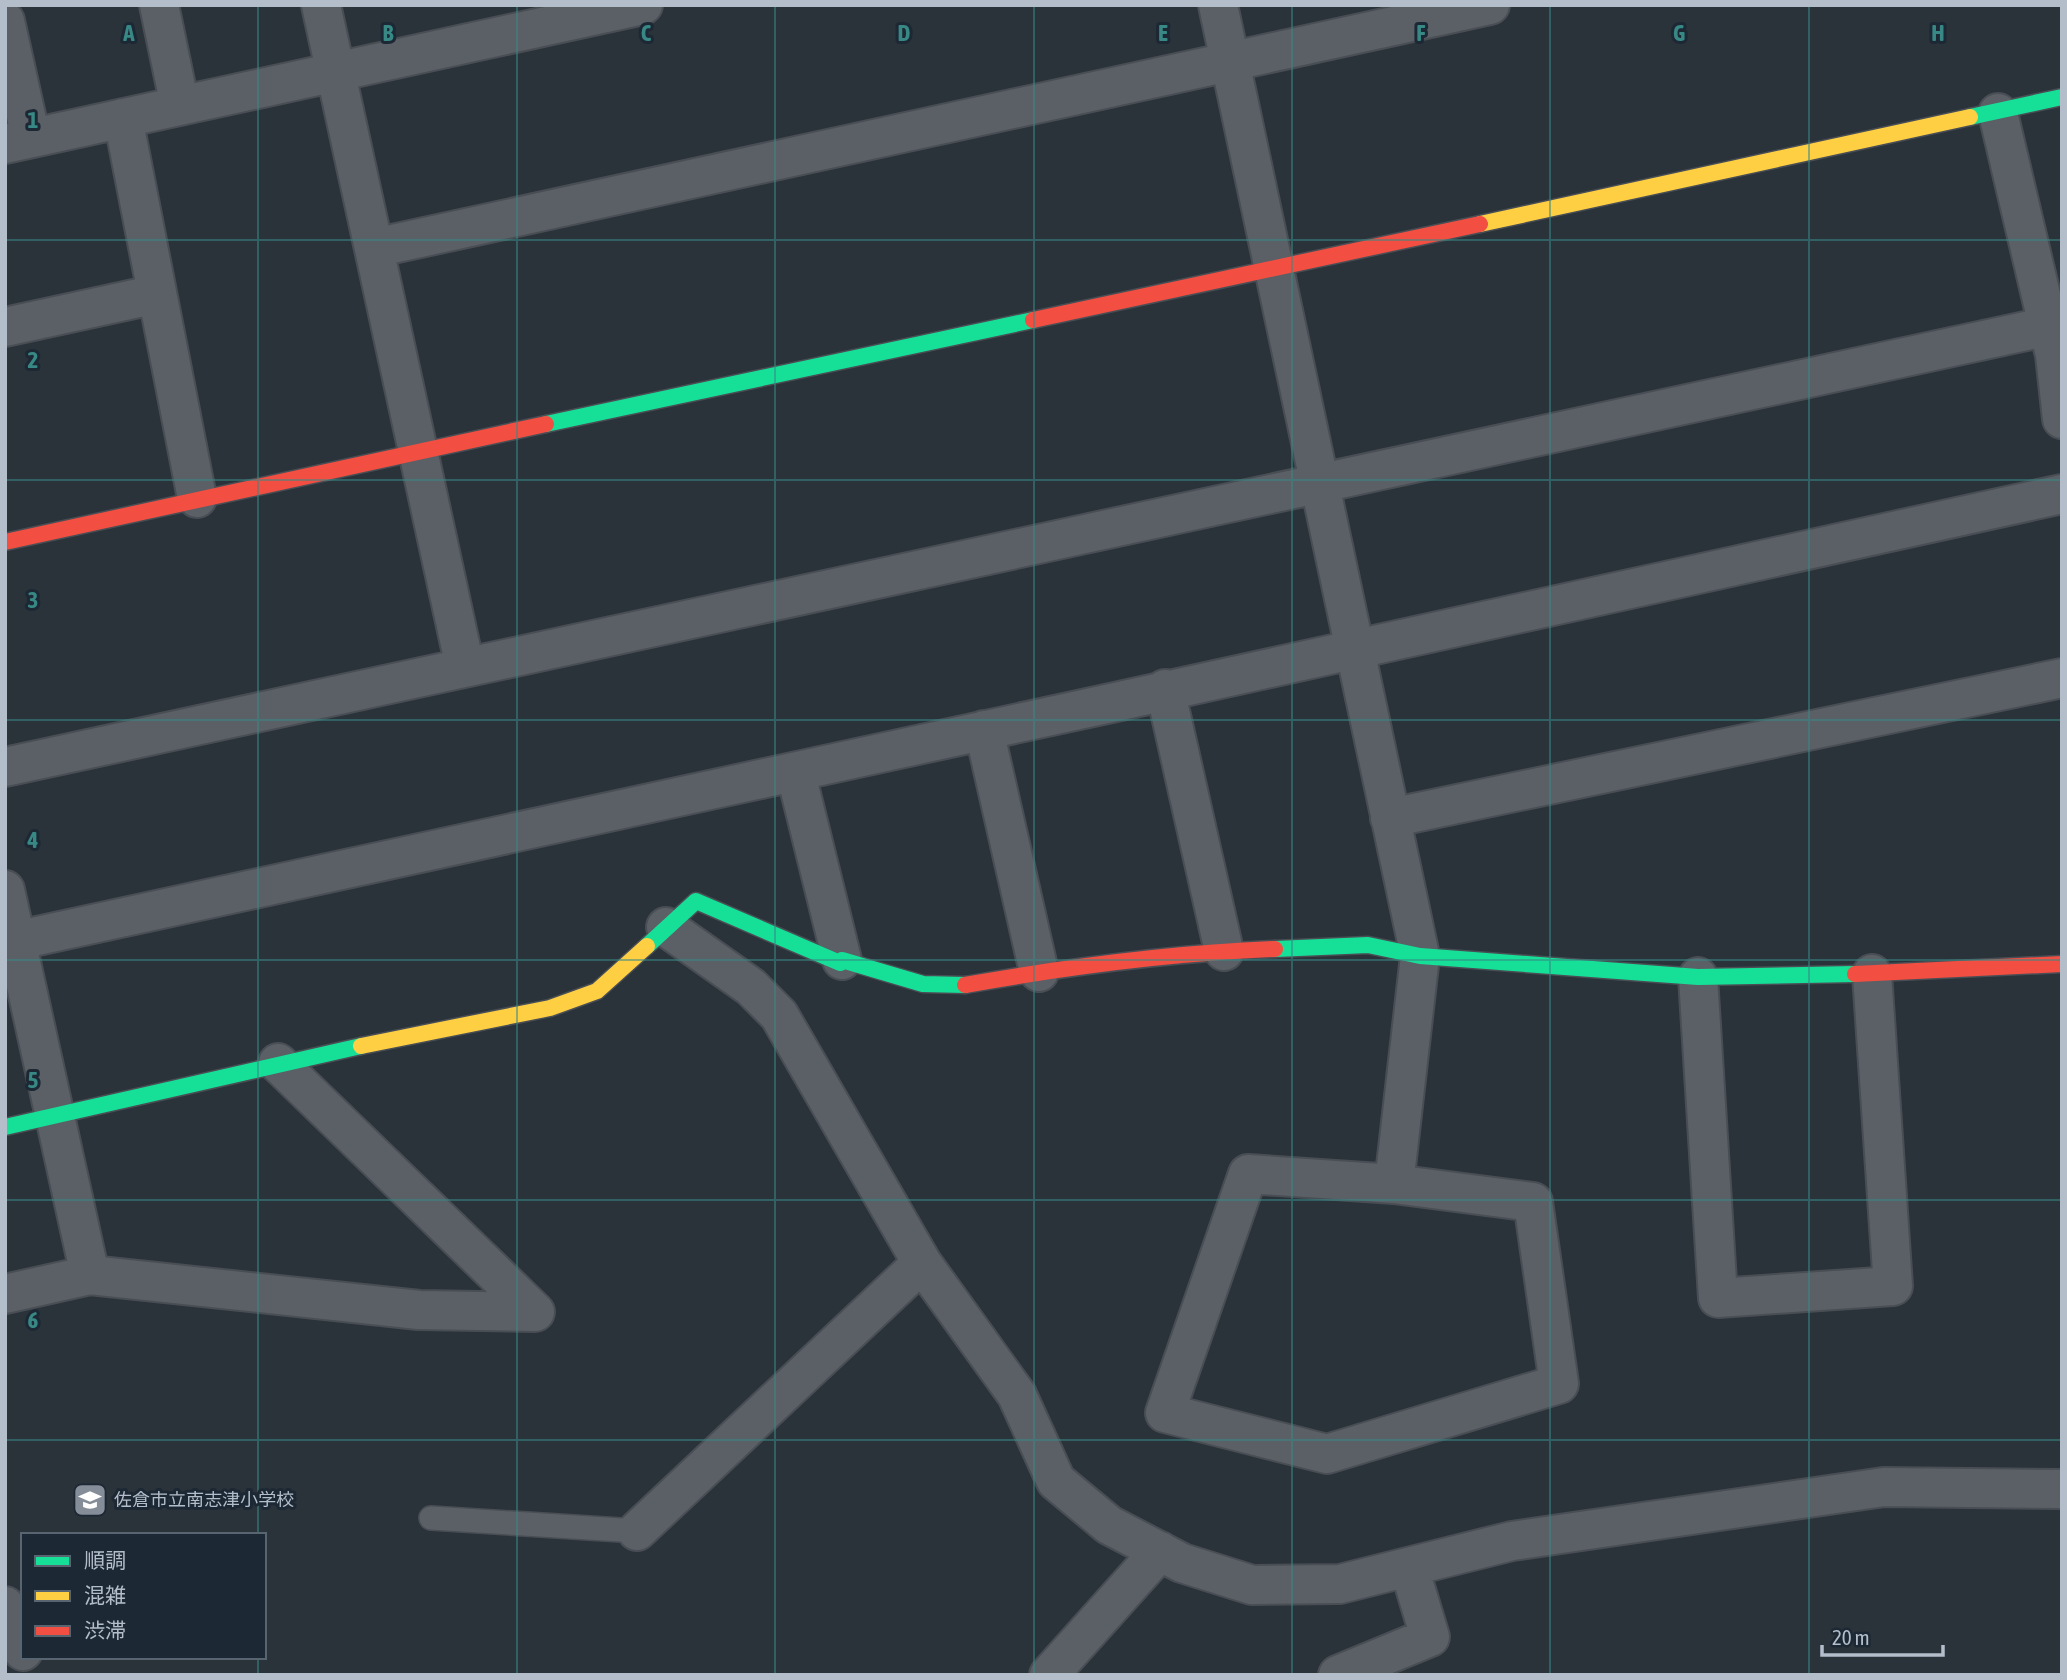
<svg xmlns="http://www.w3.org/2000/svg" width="2067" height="1680" font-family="'Asap Condensed','Noto Sans JP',sans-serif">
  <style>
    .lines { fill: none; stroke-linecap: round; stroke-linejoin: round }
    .lane-casing { stroke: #494e54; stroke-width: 26 }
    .street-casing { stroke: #494e54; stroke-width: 42 }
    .fast-casing { stroke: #494e54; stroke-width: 19 }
    .slow-casing { stroke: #494e54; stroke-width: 19 }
    .jam-casing { stroke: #494e54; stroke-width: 19 }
    .lane { stroke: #5b6067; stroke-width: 23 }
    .street { stroke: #5b6067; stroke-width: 38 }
    .fast { stroke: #16e098; stroke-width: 16 }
    .slow { stroke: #ffcf43; stroke-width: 16 }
    .jam { stroke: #f24e42; stroke-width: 16 }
    .grid { fill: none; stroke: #388885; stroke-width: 2; stroke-opacity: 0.55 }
    .labels { text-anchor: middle; stroke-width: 6; stroke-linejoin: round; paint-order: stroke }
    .poi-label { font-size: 18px; fill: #b4becb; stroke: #1d2835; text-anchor: start }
    .grid-label { font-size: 23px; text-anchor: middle; font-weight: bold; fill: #388885; stroke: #1d2835; stroke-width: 6; stroke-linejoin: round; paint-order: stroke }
  </style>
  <rect width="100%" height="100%" fill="#2a323a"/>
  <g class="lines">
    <defs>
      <path id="lane" d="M431,1518L637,1531"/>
      <path id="street" d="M159,5L180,106
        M321,5L465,667
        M1218,5L1420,956L1394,1184
        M5,21L31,138
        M1998,113L2055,355L2062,419
        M123,118L197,498
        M5,144L643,5
        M374,248L1490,5
        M5,327L157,294
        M1165,689L1224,951
        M984,730L1039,972
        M5,767L2049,326
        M796,774L842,960
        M1390,818L2062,678
        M5,890L90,1275
        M666,927L751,987L779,1015L922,1263L1017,1395L1056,1481L1109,1525L1182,1563L1252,1585L1340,1584L1512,1541L1884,1487L2062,1489
        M5,943C692,798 1376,643 2062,494
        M1698,977L1718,1298L1893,1286L1872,974
        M1248,1174L1394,1184L1533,1202L1559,1384L1327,1454L1165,1413Z
        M5,1294L90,1275L419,1310L535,1312L278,1063
        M637,1531L922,1263
        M5,1606L23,1651
        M1049,1675L1160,1551
        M1338,1675L1430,1637L1409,1567"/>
      <path id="fast" d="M1970,117L2062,97
        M546,424L1033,320
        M647,946L696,901L840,963L842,960L923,984L965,985
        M1275,949L1368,945L1420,956L1698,977L1855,974
        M5,1127L361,1046"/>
      <path id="slow" d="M1480,224L1970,117
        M361,1046L550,1008L597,991L647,946"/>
      <path id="jam" d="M1033,320L1480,224
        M5,542L546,424
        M1855,974L2062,964
        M965,985C1067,967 1171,953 1275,949"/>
    </defs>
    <use href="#lane" class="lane-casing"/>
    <use href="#street" class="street-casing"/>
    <use href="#fast" class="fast-casing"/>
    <use href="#slow" class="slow-casing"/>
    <use href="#jam" class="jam-casing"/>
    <use href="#lane" class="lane"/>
    <use href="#street" class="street"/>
    <use href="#fast" class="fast"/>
    <use href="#slow" class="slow"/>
    <use href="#jam" class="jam"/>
  </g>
  <path class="grid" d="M258,5V1535M517,5V1675M775,5V1675M1034,5V1675M1292,5V1675M1550,5V1675M1809,5V1675M5,240H2062M5,480H2062M5,720H2062M5,960H2062M5,1200H2062M5,1440H2062M258,1657V1675"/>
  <defs>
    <symbol id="school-square" viewBox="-11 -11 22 22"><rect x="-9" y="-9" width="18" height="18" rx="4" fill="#848d98" stroke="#1d2835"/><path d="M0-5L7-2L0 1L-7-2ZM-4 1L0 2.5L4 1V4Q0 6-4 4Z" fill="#fff"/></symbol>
  </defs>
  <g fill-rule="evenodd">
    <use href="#school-square" x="71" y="1481" width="38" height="38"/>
  </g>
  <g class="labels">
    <g class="poi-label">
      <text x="114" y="1506">佐倉市立南志津小学校</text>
    </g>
  </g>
  <g class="grid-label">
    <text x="129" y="41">A</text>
    <text x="388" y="41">B</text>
    <text x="646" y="41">C</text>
    <text x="904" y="41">D</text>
    <text x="1163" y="41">E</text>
    <text x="1421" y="41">F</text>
    <text x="1679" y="41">G</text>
    <text x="1938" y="41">H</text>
    <text x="33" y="128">1</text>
    <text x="33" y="368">2</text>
    <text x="33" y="608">3</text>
    <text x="33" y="848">4</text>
    <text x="33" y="1088">5</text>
    <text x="33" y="1328">6</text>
  </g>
  <rect width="2067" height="1680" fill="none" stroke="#b4becb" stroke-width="14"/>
  <rect x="21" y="1533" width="245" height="126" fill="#1d2835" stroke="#596471" stroke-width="2"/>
  <rect x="35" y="1556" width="35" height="10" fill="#16e098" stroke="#596471" stroke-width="2"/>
  <text x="84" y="1568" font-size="21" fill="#b4becb">順調</text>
  <rect x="35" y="1591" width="35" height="10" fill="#ffcf43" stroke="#596471" stroke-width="2"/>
  <text x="84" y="1603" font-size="21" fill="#b4becb">混雑</text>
  <rect x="35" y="1626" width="35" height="10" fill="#f24e42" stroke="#596471" stroke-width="2"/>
  <text x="84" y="1638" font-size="21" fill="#b4becb">渋滞</text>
  <path d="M1822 1645v10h121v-10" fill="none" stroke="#b4becb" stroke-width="3.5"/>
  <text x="1832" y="1645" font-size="21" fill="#b4becb" stroke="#1d2835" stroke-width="5" paint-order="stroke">20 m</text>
</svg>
